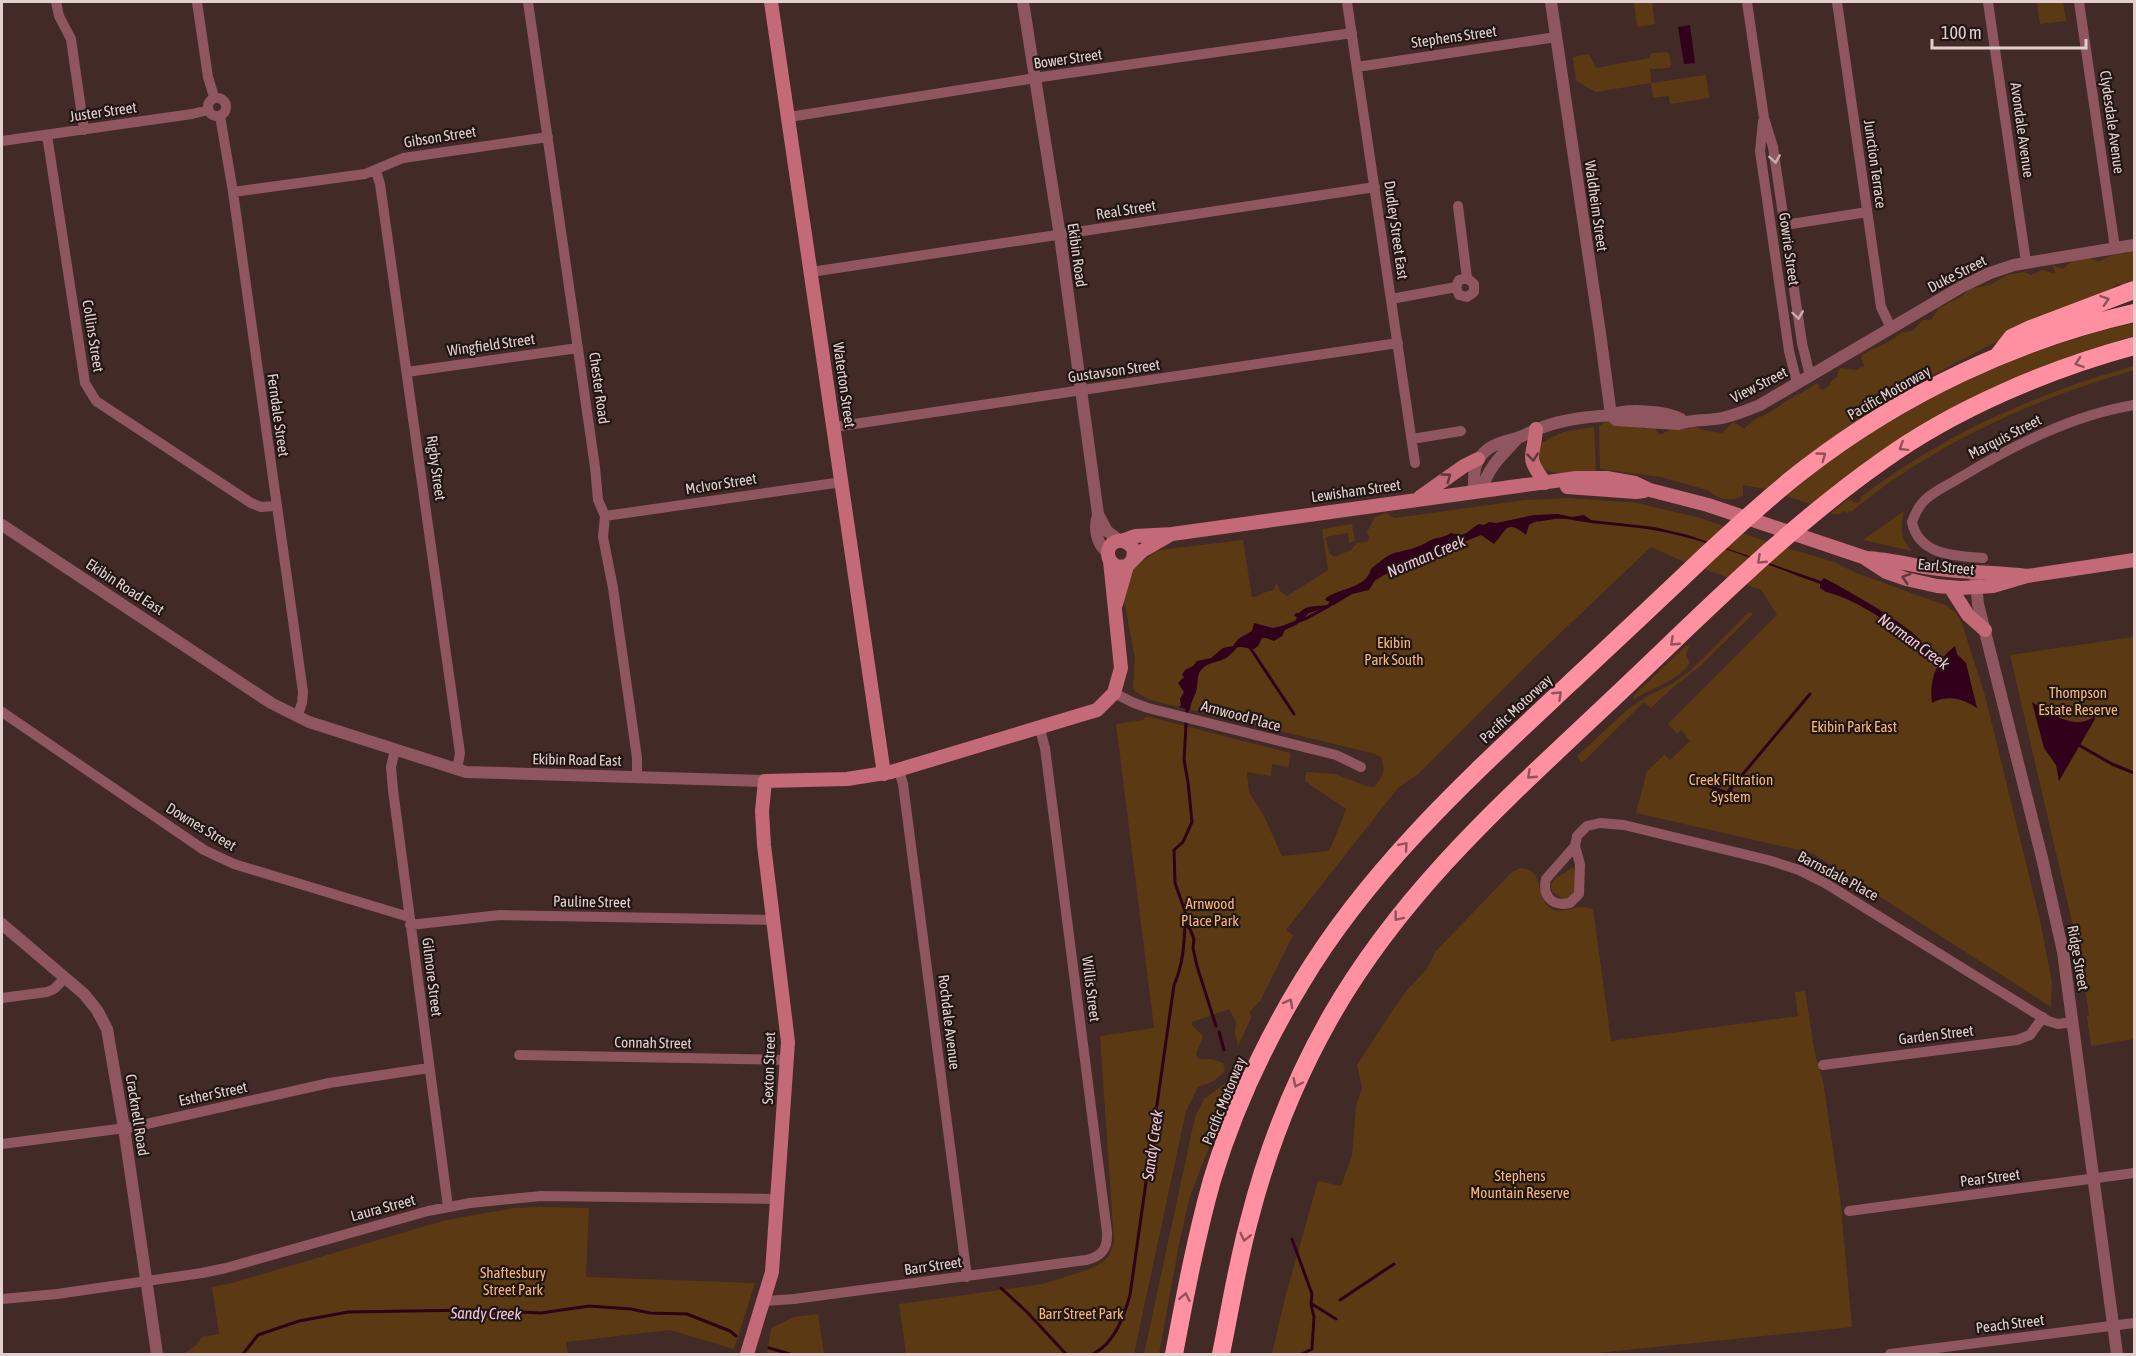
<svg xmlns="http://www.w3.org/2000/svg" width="2136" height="1356" font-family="'Asap Condensed',sans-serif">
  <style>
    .green { fill: #5b3a13 }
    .water { fill: #31001b }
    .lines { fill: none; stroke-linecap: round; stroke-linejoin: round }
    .stream { stroke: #31001b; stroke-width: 3 }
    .minor { stroke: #8f565f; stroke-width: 10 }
    .tertiary { stroke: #8f565f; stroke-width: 12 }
    .secondary { stroke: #c36978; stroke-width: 14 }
    .motorway { stroke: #ff90a1; stroke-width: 18 }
    .oneway { stroke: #c8abad }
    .oneway2 { stroke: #90535a }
    .oneway3 { stroke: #62373c }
    .labels { text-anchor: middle; stroke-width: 4.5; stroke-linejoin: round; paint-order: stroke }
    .street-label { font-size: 15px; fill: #e1d0ce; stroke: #211614 }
    .park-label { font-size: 15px; fill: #f8b978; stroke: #211614 }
    .water-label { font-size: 16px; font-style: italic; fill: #f3c7d9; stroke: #211614 }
  </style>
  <rect width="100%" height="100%" fill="#422a26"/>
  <path class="green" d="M1634,2H1652L1655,24L1637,27Z
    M2037,2H2063L2066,21L2040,24Z
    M1667,52L1670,56L1671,65L1669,68L1652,69L1650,67L1651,83L1706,75L1709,98L1670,104L1669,96L1653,98L1651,83L1596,92L1576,81L1573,57L1589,54L1596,68L1649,58L1652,53Z
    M2134,249V281H2127L2126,285L2116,284L2109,291C1985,343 1869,403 1766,489L1743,485V496C1732,501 1718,501 1710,491L1661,477L1600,469L1599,427L1605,421L1637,425L1644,429L1654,426L1659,435C1670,431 1677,422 1689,429L1694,425L1702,430L1722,433L1733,422L1745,429C1752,418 1761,418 1772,411C1778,408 1782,403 1788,400C1798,394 1807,391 1816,383L1820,385L1818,388L1823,390L1830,385V382L1837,377L1838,371L1841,368L1856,370L1864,366L1861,358L1863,354L1890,341L1901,333L1912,331L1923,320H1931L1939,308L1962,296L1970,289L1990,285L2007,275L2024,272L2031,275L2042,270L2053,273H2055L2053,265L2063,269L2073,260L2089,258L2098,262L2120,251L2125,254Z
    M2134,323V336C2010,371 1911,423 1811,504L1786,496C1886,412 2007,352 2134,323Z
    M2134,366V370C2034,399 1933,444 1851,512L1850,510L1847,513L1844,511L1838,514H1830L1848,499L1857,503L1861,500V497C1942,435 2037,393 2134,366Z
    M1594,427L1596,473C1578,473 1548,478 1537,462L1539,444L1563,432Z
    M1569,498L1637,503L1700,518L1774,544L1834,562L1856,573L1945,605L1956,613L1962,624L1984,692L2040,920L2052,983L2051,1007L1812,853L1636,813L1647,771L1664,755L1670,760L1690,741L1681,730L1677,734L1668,724L1777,615L1761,590L1680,560L1651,547L1534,658L1418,774L1398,788L1286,930L1293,935L1260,1001L1250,1011L1251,1018L1238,1046L1235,1033L1236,1022L1229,1009L1192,1022V1025L1203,1036L1196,1054L1199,1059H1211L1223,1063L1225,1071L1214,1081L1198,1087L1186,1111L1134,1354H906L899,1304L1043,1284L1090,1269L1103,1262L1110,1254L1114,1242L1100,1036L1154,1028L1116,724L1143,720L1146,716L1290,753L1289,767L1272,764L1271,776L1247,772L1249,792L1263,814L1282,856L1328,851L1332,845L1346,809L1305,781L1306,772L1335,774L1366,786L1374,787C1383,777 1386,771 1381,757L1372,753L1150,700L1136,692L1133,688L1135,659L1123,594L1133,569L1155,552L1160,550L1243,540L1252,597C1260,597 1264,590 1273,591L1275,586L1277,584L1280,591L1287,596L1328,570L1322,529L1352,524L1355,540L1349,544L1348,533L1326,537L1329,553L1334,557L1351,550L1357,543L1367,542L1369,538L1367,532L1375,517L1386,513L1395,518L1525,500Z
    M1904,511C1900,528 1900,538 1912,551L1863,540Z
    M1749,612L1753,614L1699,667L1671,689L1651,708L1644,702L1582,763L1577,756L1628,709L1646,697L1672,684L1691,670Z
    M2134,637V1039L2091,1046L2087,1016L2089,1015L2080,956L2010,655Z
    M1686,646H1689L1686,655L1690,662C1685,677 1649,690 1634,699L1633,696Z
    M1572,867L1577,873C1575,884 1576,896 1565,900L1552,892C1548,877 1564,876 1572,867Z
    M1520,868C1546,869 1534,896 1550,908C1558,914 1569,909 1578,907C1583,906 1588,908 1593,909L1611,1041L1798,1016L1795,992L1805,991L1815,1054L1823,1081L1840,1197L1852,1327L1587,1354H1272L1285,1298L1318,1181L1341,1186L1352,1156L1356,1107L1362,1088L1357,1065L1392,1011L1408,989L1427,969L1436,951L1512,872Z
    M1234,1072L1237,1075L1190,1196L1179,1244L1159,1354H1144L1195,1117L1204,1099L1226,1083Z
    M540,1207L589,1208L586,1277L755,1283L734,1349L670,1330L566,1342L568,1354H184L196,1345L202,1337L219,1334L212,1287L232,1283L446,1220L514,1208Z
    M818,1314L824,1354H767L771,1328L794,1317Z"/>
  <path class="water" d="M1690,25L1695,63L1684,64L1678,27Z
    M1558,514L1572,517L1584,515L1591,520L1654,527L1688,535L1821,581L1824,578C1854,594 1886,612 1913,633C1922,641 1926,651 1936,657L1934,660C1925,655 1919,646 1910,639C1890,622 1850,597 1826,592L1820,588V584C1770,566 1720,544 1668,533C1642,527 1617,526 1591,523C1569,520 1549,513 1529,525L1526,535C1506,519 1507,530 1494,544L1481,535L1466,541L1450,544L1446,554C1420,548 1417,560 1396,567L1394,571L1379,574L1369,590L1352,594L1334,605L1309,613L1296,625L1285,630L1282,636L1274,641L1266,638H1262L1258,646L1254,649C1229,646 1244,645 1226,658C1219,662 1211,662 1204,667C1195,674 1199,683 1196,692C1193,699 1191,702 1190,710L1179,707L1181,705L1180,699L1184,692L1178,683L1184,677L1182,675L1185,670L1193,666L1197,661L1211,658L1223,648L1233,646L1238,639L1252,631L1254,623L1273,628L1294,623L1297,618L1294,615L1296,613H1299C1307,604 1317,607 1327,605L1330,602L1325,600L1326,598C1339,588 1367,588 1371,569C1377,564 1386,556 1394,553C1407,550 1418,548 1429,541C1436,537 1444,538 1451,533C1468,538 1466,531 1479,524L1484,525L1489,522L1496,523L1534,515Z
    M1955,646L1957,654L1966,663L1977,708C1963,699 1949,694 1932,703C1929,680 1936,660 1955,646Z
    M2032,702C2051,713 2074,732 2095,716V719L2059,781L2056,765L2044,748Z"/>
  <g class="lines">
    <path class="stream" d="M1538,520L1558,517
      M1407,561L1423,554
      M1373,580L1388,571
      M1286,626L1307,618L1329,606
      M1249,646L1294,714
      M1187,707L1184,760L1188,782L1192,822L1183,842L1174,850L1175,883L1186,914L1185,924L1190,929L1194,939L1193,948L1197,966L1216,1026
      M2077,744L2112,764L2134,773
      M1701,783L1727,793L1810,694
      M1219,1032L1224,1050
      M1292,1239L1312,1294L1311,1304L1314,1317L1312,1349L1302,1354
      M1001,1288L1027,1312L1066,1354
      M1340,1300L1394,1264
      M1312,1304L1336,1319
      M769,1348L790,1354
      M243,1354L258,1335L299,1321L348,1312L473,1310L541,1313L589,1306L631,1309L650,1313L687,1314L730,1331L736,1336
      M1093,1354C1115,1343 1124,1316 1130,1295L1174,985C1183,965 1184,946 1185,924"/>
    <path class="minor" d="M56,2L59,16L71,39L84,130
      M197,2L208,77L214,97
      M528,2L595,467L598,500L605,516L603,537L613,588L637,758V777
      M1347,2L1415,463
      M1747,2L1764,118L1773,147L1802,343L1810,376
      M1837,2L1881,307L1891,328
      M1988,2L2026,262
      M2079,2L2115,248
      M1357,67L1556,37
      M208 107a9 9 0 1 1 18 0a9 9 0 1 1-18 0Z
      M220,116L233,192L303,692L302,703L297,717
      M789,117L1048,76L1352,33
      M1763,121L1760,151L1789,351L1797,383
      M47,135L85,383L96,401L251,503L261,507L276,506
      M2,141L192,114L208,110
      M376,171L380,184L460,753L457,770
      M233,192L365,174L403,158L548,137
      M1458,206L1467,278L1474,284V292L1467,297L1459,295L1456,287L1459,280L1467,278
      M1785,225L1867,212
      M811,272L1375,187
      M1391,299L1456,287
      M407,372L578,348
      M834,427L1398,343
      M1412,439L1461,431
      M605,516L842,482
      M1983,558C1956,556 1919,556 1912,522C1915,514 1919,505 1926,499C1936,490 1950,484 1961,477C2014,445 2073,415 2134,405
      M1114,693L1134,703L1148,708L1336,755L1361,767
      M2,712L204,850L234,864L409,917
      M395,750L391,767L393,790L448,1207
      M899,771L903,784L967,1277
      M1575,846L1546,879C1542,896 1552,907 1570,903L1579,894L1580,864L1575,846L1577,836L1587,826L1600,823L1624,825L1768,860L1799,870L1825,883L2048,1021L2058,1024L2073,1022
      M410,925L500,915L773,920
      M2,998L47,992L54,989L65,978
      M519,1055L787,1060
      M1823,1065L2017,1040L2030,1035L2043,1017
      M2,1144L133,1127L329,1083L429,1068
      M1849,1211L2134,1173
      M2,1299L57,1294L202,1273L226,1268L428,1211L470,1203L541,1196L778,1199
      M765,1301L794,1299L1086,1260C1102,1257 1108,1248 1107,1232L1045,748L1040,729
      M1890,1354L2134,1323"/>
    <path class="tertiary" d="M1023,2L1060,236L1098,514L1107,531L1119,540
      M1551,2L1600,333L1611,415
      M1611,415L1616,420L1678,424C1692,419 1708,421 1722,418C1735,415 1748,410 1760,405L1961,287L1990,273L2014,265L2134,245
      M1482,490C1488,467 1502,455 1518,438
      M1474,491C1474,479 1473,465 1481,456C1490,444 1504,442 1517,438C1526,435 1534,430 1543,427C1565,419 1587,417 1611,415C1626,408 1666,411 1681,419
      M1098,515C1094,528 1096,543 1107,552
      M2,525L271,703L309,722L466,772L765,781
      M1975,573L1978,604L2042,858L2063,952L2117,1354
      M2,924L84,994L97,1010L107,1029L124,1128L157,1354"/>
    <path class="secondary" d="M771,2L884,774
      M1536,429C1534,460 1524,453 1545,483
      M1567,487L1636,492L1644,491
      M1420,497L1464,466L1478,459
      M1124,540L1135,536L1172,534L1576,478H1607L1635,483L1650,490L1708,505L1866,558C1891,559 1914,566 1939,569C1968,573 1998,572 2027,576
      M1866,559L1886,572L1906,579L1937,586L1961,588L1993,586L2027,576L2134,560
      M1110,561L1117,567L1127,566L1142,551L1170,535
      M1950,587L1968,615L1985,630
      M1116,604L1127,566
      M747,1354L772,1272L788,1042L764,845L762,811L765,781L847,779L891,772L1097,710L1114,693L1121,668L1110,561C1101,543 1124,532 1134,550L1133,559"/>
    <path class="motorway" d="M1998,356L2012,338L2031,329L2134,290
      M1174,1354C1185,1296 1196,1237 1212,1180C1233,1111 1264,1044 1301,983C1371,866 1471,776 1569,684C1615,641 1660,599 1705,556C1738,526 1770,495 1806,468C1902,394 2016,340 2134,313
      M1221,1354C1230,1310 1237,1265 1249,1221C1267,1150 1294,1081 1331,1016C1402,892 1501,804 1604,707C1694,623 1781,532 1882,461C1954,409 2049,369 2134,346"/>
  </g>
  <defs><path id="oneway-chevron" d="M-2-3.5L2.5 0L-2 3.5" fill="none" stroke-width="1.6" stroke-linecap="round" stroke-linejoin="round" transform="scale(1.5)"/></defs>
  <g class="oneway">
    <use href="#oneway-chevron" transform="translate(1775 159) rotate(81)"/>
    <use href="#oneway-chevron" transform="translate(1798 315) rotate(82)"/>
  </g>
  <g class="oneway2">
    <use href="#oneway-chevron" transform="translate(2105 300) rotate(-19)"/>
    <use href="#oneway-chevron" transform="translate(2079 363) rotate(161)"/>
    <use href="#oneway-chevron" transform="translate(1903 447) rotate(148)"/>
    <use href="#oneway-chevron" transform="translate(1822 456) rotate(-36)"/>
    <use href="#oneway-chevron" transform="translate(1761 560) rotate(137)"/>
    <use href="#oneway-chevron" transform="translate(1674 642) rotate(137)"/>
    <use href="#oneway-chevron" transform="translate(1558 695) rotate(-43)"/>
    <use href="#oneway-chevron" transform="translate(1531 775) rotate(137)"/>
    <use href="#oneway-chevron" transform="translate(1404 846) rotate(-49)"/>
    <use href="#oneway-chevron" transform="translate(1398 917) rotate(128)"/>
    <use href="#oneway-chevron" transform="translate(1289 1003) rotate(-61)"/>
    <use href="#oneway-chevron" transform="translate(1297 1083) rotate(115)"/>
    <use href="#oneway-chevron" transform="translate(1245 1237) rotate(103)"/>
    <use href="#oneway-chevron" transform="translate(1185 1297) rotate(-78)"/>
  </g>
  <g class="oneway3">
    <use href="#oneway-chevron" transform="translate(1533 457) rotate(84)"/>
    <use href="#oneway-chevron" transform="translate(1447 477) rotate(-36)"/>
    <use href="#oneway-chevron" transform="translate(1906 578) rotate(-163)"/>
  </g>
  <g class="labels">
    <g class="street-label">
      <text transform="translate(1454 37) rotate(-8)" y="5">Stephens Street</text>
      <text transform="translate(1068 59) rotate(-8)" y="5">Bower Street</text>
      <text transform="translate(103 112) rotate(-8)" y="5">Juster Street</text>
      <text transform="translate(2112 122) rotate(82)" y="5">Clydesdale Avenue</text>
      <text transform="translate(2022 130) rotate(82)" y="5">Avondale Avenue</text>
      <text transform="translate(440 137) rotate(-9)" y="5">Gibson Street</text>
      <text transform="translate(1875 164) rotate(82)" y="5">Junction Terrace</text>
      <text transform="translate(1596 206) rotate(82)" y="5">Waldheim Street</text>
      <text transform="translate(1126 210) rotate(-9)" y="5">Real Street</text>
      <text transform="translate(1396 230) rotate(82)" y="5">Dudley Street East</text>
      <text transform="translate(1789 249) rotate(82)" y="5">Gowrie Street</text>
      <text transform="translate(1077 255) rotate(82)" y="5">Ekibin Road</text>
      <text transform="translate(1957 274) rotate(-27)" y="5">Duke Street</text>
      <text transform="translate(93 336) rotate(81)" y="5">Collins Street</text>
      <text transform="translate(491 345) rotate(-8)" y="5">Wingfield Street</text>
      <text transform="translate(1114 371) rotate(-8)" y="5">Gustavson Street</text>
      <text transform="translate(844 385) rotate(82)" y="5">Waterton Street</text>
      <text transform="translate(1759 385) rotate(-27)" y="5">View Street</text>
      <text transform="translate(599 388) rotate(82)" y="5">Chester Road</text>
      <text transform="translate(1889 393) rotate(-30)" y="5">Pacific Motorway</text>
      <text transform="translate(278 415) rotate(82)" y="5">Ferndale Street</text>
      <text transform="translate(2005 437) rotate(-27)" y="5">Marquis Street</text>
      <text transform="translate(436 468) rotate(82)" y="5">Rigby Street</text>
      <text transform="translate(721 484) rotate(-9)" y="5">McIvor Street</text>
      <text transform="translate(1356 491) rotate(-8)" y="5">Lewisham Street</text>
      <text transform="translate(1946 567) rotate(6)" y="5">Earl Street</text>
      <text transform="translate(125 587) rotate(33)" y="5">Ekibin Road East</text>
      <text transform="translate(1516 709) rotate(-43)" y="5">Pacific Motorway</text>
      <text transform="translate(1241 716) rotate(15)" y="5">Arnwood Place</text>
      <text transform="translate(577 760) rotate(1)" y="5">Ekibin Road East</text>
      <text transform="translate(201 827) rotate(31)" y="5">Downes Street</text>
      <text transform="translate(1838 876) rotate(28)" y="5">Barnsdale Place</text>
      <text transform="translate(592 902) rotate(1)" y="5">Pauline Street</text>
      <text transform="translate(2078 958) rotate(80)" y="5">Ridge Street</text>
      <text transform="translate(432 977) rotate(83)" y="5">Gilmore Street</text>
      <text transform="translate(1091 989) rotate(83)" y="5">Willis Street</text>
      <text transform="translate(949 1022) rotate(83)" y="5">Rochdale Avenue</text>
      <text transform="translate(1936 1035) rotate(-7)" y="5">Garden Street</text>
      <text transform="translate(653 1043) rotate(1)" y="5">Connah Street</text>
      <text transform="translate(769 1068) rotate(-88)" y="5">Sexton Street</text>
      <text transform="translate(213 1094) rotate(-12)" y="5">Esther Street</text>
      <text transform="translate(1224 1101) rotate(-68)" y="5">Pacific Motorway</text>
      <text transform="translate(137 1115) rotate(81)" y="5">Cracknell Road</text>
      <text transform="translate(1990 1178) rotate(-7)" y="5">Pear Street</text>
      <text transform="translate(383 1208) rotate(-15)" y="5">Laura Street</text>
      <text transform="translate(933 1266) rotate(-8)" y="5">Barr Street</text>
      <text transform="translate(2010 1324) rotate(-7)" y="5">Peach Street</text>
    </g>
    <g class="park-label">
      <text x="1394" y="648">Ekibin<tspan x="1394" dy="17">Park South</tspan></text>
      <text x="2078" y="698">Thompson<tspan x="2078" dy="17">Estate Reserve</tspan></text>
      <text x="1854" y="732">Ekibin Park East</text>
      <text x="1731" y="785">Creek Filtration<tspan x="1731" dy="17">System</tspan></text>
      <text x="1210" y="909">Arnwood<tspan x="1210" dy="17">Place Park</tspan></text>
      <text x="1520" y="1181">Stephens<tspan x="1520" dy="17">Mountain Reserve</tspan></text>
      <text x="513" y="1278">Shaftesbury<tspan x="513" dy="17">Street Park</tspan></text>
      <text x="1081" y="1319">Barr Street Park</text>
    </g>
    <g class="water-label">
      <text transform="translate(1426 556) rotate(-23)" y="6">Norman Creek</text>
      <text transform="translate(1914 641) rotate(36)" y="6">Norman Creek</text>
      <text transform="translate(1152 1145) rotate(-82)" y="6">Sandy Creek</text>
      <text transform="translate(486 1313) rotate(1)" y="6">Sandy Creek</text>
    </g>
  </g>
  <rect width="2136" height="1356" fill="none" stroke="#e1d0ce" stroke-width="6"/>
  <path d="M1932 39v9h154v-9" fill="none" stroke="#e1d0ce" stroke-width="3"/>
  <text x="1941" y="39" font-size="18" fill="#e1d0ce" stroke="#211614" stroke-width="4.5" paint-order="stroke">100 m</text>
</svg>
